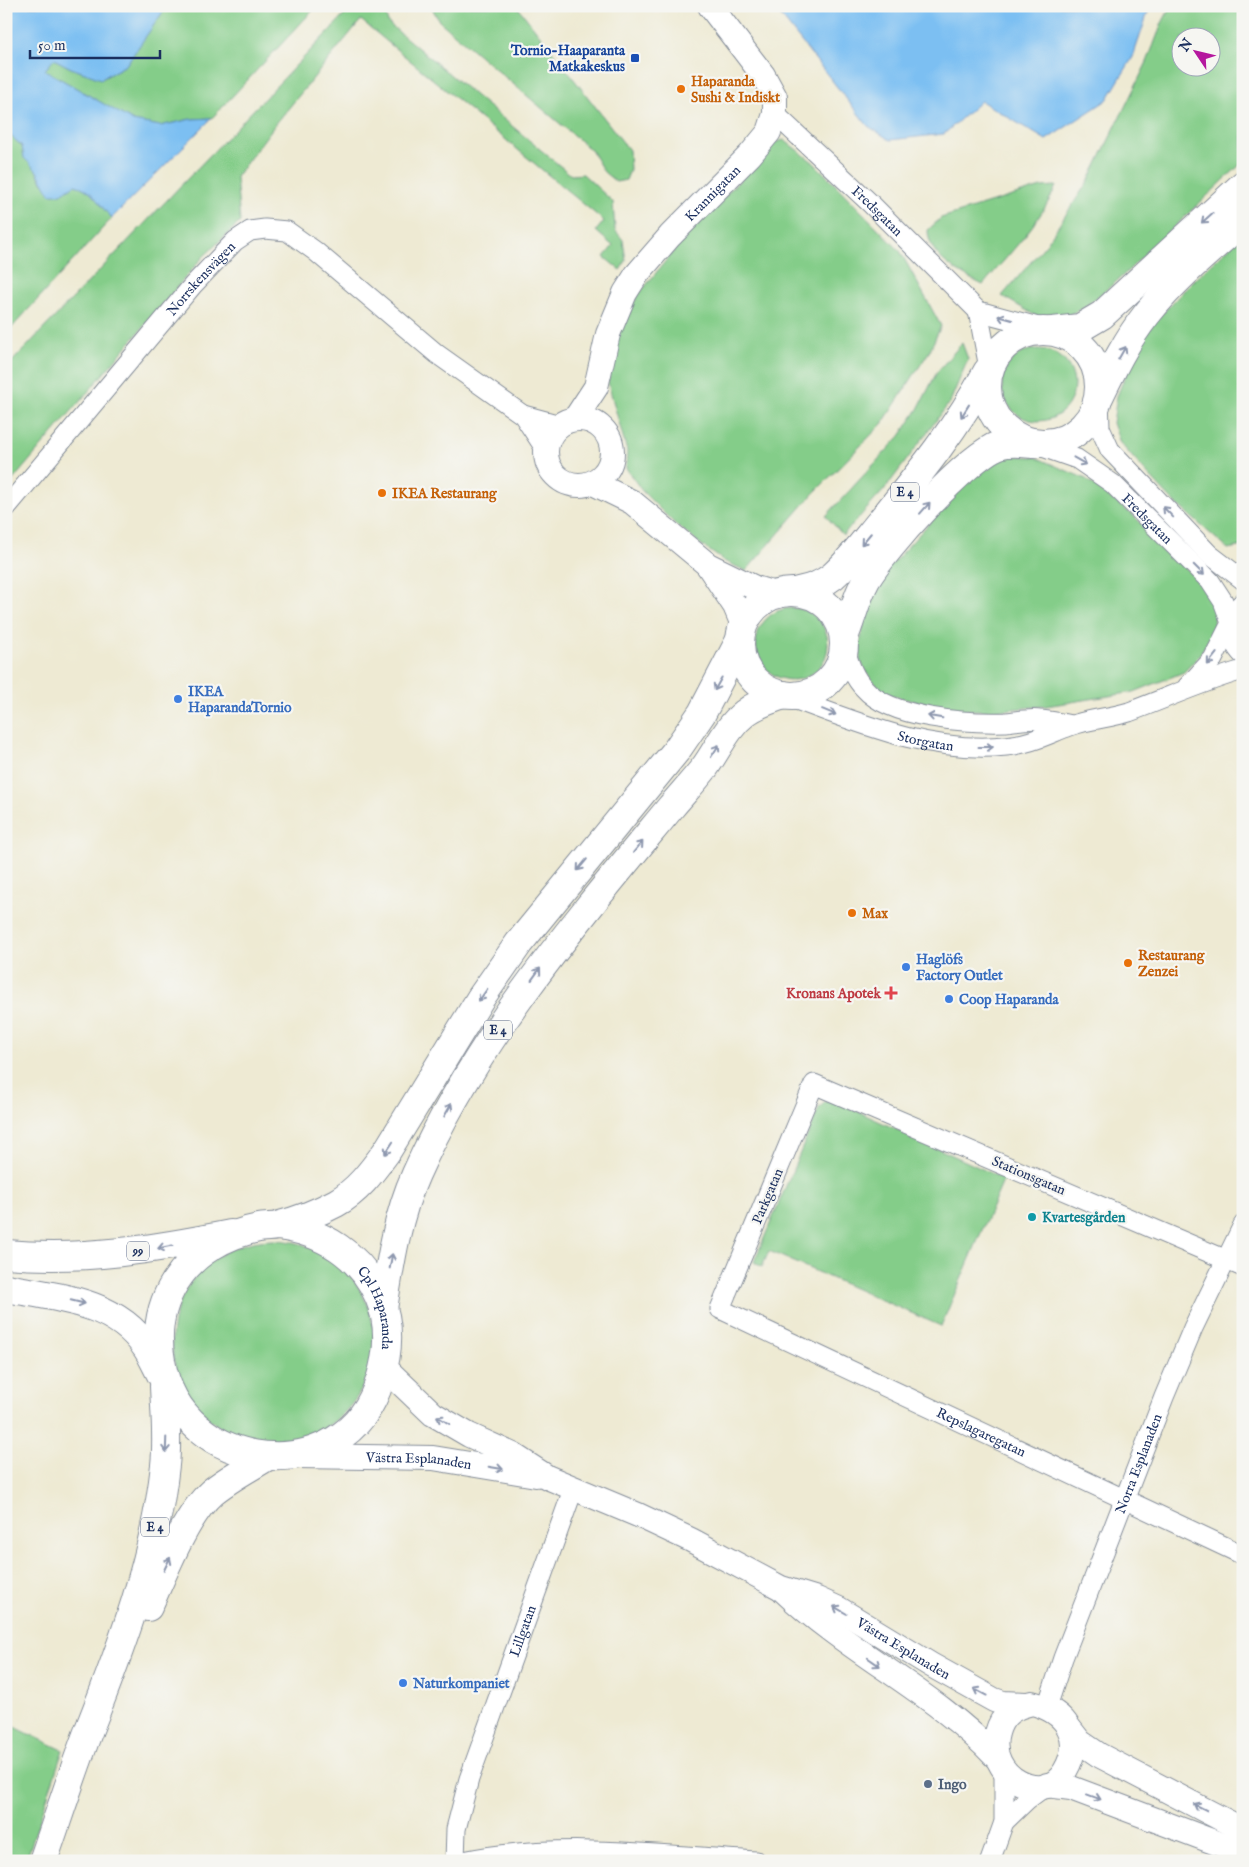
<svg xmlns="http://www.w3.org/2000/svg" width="1249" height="1867" font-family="'IM FELL English',serif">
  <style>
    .green { fill: #84cd89; stroke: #507e74; fill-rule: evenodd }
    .water { fill: #7cbff2; stroke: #4c77a8 }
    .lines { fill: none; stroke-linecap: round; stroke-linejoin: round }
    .minor-casing { stroke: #848c98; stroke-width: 21 }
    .tertiary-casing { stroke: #848c98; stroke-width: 26 }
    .primary-casing { stroke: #848c98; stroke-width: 30 }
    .trunk-casing { stroke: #848c98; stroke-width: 30 }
    .minor { stroke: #fff; stroke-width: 19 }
    .tertiary { stroke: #fff; stroke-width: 24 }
    .primary { stroke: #fff; stroke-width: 28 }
    .trunk { stroke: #fff; stroke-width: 28 }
    .oneway { stroke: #8d97ae }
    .transit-dot { fill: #1a4fb4; stroke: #f6f6f2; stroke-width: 2 }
    .food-dot { fill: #e8710a; stroke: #f6f6f2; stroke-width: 2 }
    .shop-dot { fill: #3f7fe0; stroke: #f6f6f2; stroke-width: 2 }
    .health-dot { fill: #e0444e; stroke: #f6f6f2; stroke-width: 2 }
    .culture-dot { fill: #0f9aa8; stroke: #f6f6f2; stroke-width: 2 }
    .service-dot { fill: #5c6f8a; stroke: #f6f6f2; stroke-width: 2 }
    .labels { text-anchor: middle; stroke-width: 4.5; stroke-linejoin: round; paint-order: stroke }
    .shield { fill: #f6f6f2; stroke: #5d6b8a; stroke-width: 1 }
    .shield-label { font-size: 12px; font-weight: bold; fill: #1b2f5e }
    .transit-label { font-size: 14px; font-weight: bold; fill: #164399; stroke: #f6f6f2; text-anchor: end }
    .food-label { font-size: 14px; font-weight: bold; fill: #c56008; stroke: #f6f6f2; text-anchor: start }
    .street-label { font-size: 14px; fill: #1b2f5e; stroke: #f6f6f2 }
    .shop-label { font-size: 14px; font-weight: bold; fill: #366cbe; stroke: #f6f6f2; text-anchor: start }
    .health-label { font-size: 14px; font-weight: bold; fill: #be3a42; stroke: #f6f6f2; text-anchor: end }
    .culture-label { font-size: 14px; font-weight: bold; fill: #0d838f; stroke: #f6f6f2; text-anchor: start }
    .service-label { font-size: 14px; font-weight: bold; fill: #4e5e75; stroke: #f6f6f2; text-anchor: start }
  </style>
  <rect width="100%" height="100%" fill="#f6f6f2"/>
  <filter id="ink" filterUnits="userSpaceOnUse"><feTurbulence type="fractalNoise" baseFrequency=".02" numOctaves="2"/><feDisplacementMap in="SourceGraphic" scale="10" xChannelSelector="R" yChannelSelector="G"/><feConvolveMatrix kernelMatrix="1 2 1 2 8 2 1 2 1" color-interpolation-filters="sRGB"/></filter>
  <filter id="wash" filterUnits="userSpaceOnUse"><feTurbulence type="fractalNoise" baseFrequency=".0096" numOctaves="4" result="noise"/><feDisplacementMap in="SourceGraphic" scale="20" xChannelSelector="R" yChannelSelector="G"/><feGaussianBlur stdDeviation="1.12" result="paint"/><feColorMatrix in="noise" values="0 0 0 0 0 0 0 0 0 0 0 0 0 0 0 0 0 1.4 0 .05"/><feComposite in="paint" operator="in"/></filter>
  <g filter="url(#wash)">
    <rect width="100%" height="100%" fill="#eeead3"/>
    <path class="green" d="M167,6H317L212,118L191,119L160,126L133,121L45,70L54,59L71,68L102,79L126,65Z
      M353,6H384L388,23L571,175L583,174L613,202L615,230L623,240L626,261L620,270L604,257L613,246L596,231L604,221L361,20L274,126L236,177L240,222L203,257L6,488V368Z
      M431,6H517L629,150L630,170L626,180L616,182L604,172L591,150L439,21Z
      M1171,6H1243V162L1116,282L1082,309L1061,318L1036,316L1002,296L1047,243L1089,180L1147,62L1162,23ZM1182,38H1212V68H1182Z
      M6,132L22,146L24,158L36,170L42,182L61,194L75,185C94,189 99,206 112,218L6,334Z
      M784,140L813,162L900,251L941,326L929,352L882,424L812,495L746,571L724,561L699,543L673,522L642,491L626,468L627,451L608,383L618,332L638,295L681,242L776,142Z
      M1056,186C1041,222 1008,255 983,285C961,274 928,258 928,230L941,218L1041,187Z
      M1243,235V546L1228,549L1172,500L1143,469L1120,443L1113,423L1117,396L1136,349L1156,320L1194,280Z
      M962,343L968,359L950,402L885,489L843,535L826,516L900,436L918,409L937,372Z
      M1002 385a36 36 0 1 1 72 0a36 36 0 1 1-72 0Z
      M1014,456L1035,457L1086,479L1134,516L1208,590L1216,611L1212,634L1199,656L1184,672L1134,692L1046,706L989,711L944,708L905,699L885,693L871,679L860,661V643L865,618L878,585L890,566L979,469L1002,457Z
      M756 644a36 36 0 1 1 72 0a36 36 0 1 1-72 0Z
      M833,1100L1004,1179L941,1326L769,1251L762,1267L754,1262L819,1108L825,1102Z
      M172 1341a101 101 0 1 1 202 0a101 101 0 1 1-202 0Z
      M6,1723L63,1750L26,1861H6Z"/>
    <path class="water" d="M6,6H167L126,65L101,79L71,68L54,59L45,70L133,121L160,126L191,119L212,118L112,218C99,206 94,189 75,185L61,194H50L36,170L24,158L22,146L6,132Z
      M773,6H1150L1133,57L1107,100L1046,140L981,101L944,134L890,140L868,126Z"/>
  </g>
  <g filter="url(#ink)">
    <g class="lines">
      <defs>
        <g id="minor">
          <path id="s1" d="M775,114L870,203L978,311"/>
          <path d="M989,368L978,311L1053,331"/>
          <path d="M1099,397L1100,428L1110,450L1209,554L1243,580"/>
          <path d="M523,415L560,425"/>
          <path id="s2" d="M1034,444L1077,459L1113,484L1210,581L1223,601L1231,623L1213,659L1187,687"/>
          <path id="s3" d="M6,508L193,285L235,241L250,231L265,229L287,231L315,251L437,354L523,415L546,450"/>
          <path d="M1243,602C1226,617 1228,640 1243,655"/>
          <path d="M844,647C849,662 853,677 864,688C891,719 967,723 1006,722C1017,721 1029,718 1041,720C1051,721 1061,723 1071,725"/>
          <path id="s4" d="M783,695C855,721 927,754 1006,746C1030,744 1048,734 1070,726C1089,719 1110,718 1129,712C1167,698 1204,681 1243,670"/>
          <path id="s5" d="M1243,1267L814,1084L720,1309L1243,1555"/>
          <path id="s6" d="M1047,1707L1063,1658L1164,1397L1193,1328L1243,1225"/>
          <path d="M1004,1822L1028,1799L1047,1785"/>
          <path id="s7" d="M455,1861L456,1829L469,1779L574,1487"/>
          <path d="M463,1861C560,1841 659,1855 756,1861"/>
          <path d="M990,1861L1004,1822V1772"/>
        </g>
        <g id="tertiary">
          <circle cx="579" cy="452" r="33"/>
          <path id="s8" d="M575,419L596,387L608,334L625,293L637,274L670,236L750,155L769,132L775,114V97L763,75L710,6"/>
          <path d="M593,483L632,502L708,565L755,588L775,594"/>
          <path d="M709,567L735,606L743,625"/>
          <path id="s9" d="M384,1367L433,1414L469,1435L513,1455L547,1477L638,1515L691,1540L781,1588L817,1599L839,1609L931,1665L994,1700L1003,1703L1026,1704"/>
          <path id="s10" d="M298,1456L433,1458L536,1475"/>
          <path d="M784,1591C849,1653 935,1692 996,1757"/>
          <path d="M1032,1703C1067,1712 1084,1738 1065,1771C1044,1808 985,1776 997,1733C1002,1714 1014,1707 1032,1703Z"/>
          <path d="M1069,1728L1080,1742L1099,1755L1243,1830"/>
          <path d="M1047,1785L1071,1788L1243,1853"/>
        </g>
        <path id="primary" d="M6,1254C83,1261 156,1249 231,1234
          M6,1288C56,1297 116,1301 146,1347C153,1357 157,1368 163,1378"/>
        <g id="trunk">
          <circle cx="1043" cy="387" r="56"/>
          <path d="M1053,331L1080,328L1102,315L1243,185"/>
          <path d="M1099,397C1113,368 1127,339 1147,314C1174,279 1210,250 1243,221"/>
          <path d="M798,591C811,589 823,584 833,576C851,560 866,539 881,521C920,473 958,426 987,372"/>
          <circle cx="792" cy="644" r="52"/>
          <path d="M844,637C852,618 856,598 866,580C883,550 967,456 999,445C1010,441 1021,443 1033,444"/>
          <path id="s11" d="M278,1226C322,1231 361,1255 379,1297C391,1325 389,1352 380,1380C347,1492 180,1476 161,1361C156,1334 160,1306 175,1282C193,1253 226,1234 259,1228C266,1226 274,1228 280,1225C299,1220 319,1212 336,1203C358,1191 373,1170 387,1151L480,999L519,943L676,751L702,713L740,640"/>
          <path d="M383,1309C390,1264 397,1216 416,1174C477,1037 576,922 671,807C682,794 694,781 705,767C718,749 727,727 745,713C756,704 770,700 783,695"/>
          <path d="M148,1607C163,1574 185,1516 212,1492C229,1478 249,1468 268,1456"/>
          <path d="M43,1861C58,1818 72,1774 88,1732C122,1646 155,1558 165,1465C168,1439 165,1412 164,1386"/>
        </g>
      </defs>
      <use href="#minor" class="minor-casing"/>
      <use href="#tertiary" class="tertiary-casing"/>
      <use href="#primary" class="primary-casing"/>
      <use href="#trunk" class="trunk-casing"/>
      <use href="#minor" class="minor"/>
      <use href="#tertiary" class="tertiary"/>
      <use href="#primary" class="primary"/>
      <use href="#trunk" class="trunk"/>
    </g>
    <defs><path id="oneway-shaft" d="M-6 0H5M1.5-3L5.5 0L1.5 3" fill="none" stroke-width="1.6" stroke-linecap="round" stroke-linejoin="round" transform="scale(1.25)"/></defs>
    <g class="oneway">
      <use href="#oneway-shaft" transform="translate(1207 218) rotate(138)"/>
      <use href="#oneway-shaft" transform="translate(1005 318) rotate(-165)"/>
      <use href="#oneway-shaft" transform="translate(1122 353) rotate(-60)"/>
      <use href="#oneway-shaft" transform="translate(965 411) rotate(122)"/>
      <use href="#oneway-shaft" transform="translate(1080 461) rotate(29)"/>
      <use href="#oneway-shaft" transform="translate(925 508) rotate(-49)"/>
      <use href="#oneway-shaft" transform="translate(1168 512) rotate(-134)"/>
      <use href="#oneway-shaft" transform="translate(866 539) rotate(130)"/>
      <use href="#oneway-shaft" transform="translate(1199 570) rotate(45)"/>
      <use href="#oneway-shaft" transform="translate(1212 659) rotate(128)"/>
      <use href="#oneway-shaft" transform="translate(718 684) rotate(119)"/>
      <use href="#oneway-shaft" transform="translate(829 712) rotate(22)"/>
      <use href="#oneway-shaft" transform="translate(935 717) rotate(-171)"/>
      <use href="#oneway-shaft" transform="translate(986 747)"/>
      <use href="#oneway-shaft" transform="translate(715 751) rotate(-57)"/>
      <use href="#oneway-shaft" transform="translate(638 847) rotate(-50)"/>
      <use href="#oneway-shaft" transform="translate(582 865) rotate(130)"/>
      <use href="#oneway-shaft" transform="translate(536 974) rotate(-54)"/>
      <use href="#oneway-shaft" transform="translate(483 995) rotate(125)"/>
      <use href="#oneway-shaft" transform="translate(448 1110) rotate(-60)"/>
      <use href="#oneway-shaft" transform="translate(389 1148) rotate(123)"/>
      <use href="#oneway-shaft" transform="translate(165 1247) rotate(169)"/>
      <use href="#oneway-shaft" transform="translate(391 1261) rotate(-80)"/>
      <use href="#oneway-shaft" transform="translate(78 1302) rotate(14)"/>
      <use href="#oneway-shaft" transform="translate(443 1420) rotate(-148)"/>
      <use href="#oneway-shaft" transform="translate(166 1445) rotate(92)"/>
      <use href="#oneway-shaft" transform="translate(496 1468) rotate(10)"/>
      <use href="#oneway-shaft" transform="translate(167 1564) rotate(-64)"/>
      <use href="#oneway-shaft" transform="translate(840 1610) rotate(-150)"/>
      <use href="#oneway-shaft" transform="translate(874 1662) rotate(35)"/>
      <use href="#oneway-shaft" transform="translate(980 1692) rotate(-152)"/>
      <use href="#oneway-shaft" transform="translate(1094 1797) rotate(20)"/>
      <use href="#oneway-shaft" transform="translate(1200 1807) rotate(-153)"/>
    </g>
  </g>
  <rect class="transit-dot" x="630" y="53" width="10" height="10" rx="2.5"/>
  <g class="food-dot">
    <circle cx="681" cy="89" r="5"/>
    <circle cx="382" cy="493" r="5"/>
    <circle cx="852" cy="913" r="5"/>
    <circle cx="1128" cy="963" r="5"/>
  </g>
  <g class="shop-dot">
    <circle cx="178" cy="699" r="5"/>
    <circle cx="906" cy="967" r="5"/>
    <circle cx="949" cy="999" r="5"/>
    <circle cx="403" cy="1683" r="5"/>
  </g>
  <path class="health-dot" d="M888.5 985.5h5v5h5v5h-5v5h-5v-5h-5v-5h5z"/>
  <circle class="culture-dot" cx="1032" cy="1217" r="5"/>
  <circle class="service-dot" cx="928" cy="1784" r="5"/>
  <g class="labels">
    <g class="shield">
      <rect x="891" y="482.5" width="28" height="19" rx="4"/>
      <rect x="484" y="1020.5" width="28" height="19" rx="4"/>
      <rect x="127" y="1241.5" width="22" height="19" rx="4"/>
      <rect x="141" y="1517.5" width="28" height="19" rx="4"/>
    </g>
    <g class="shield-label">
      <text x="905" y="496">E 4</text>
      <text x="498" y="1034">E 4</text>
      <text x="138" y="1255">99</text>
      <text x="155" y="1531">E 4</text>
    </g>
    <g class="transit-label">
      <text x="625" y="55">Tornio-Haaparanta<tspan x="625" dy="16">Matkakeskus</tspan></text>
    </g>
    <g class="food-label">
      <text x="691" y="86">Haparanda<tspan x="691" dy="16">Sushi &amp; Indiskt</tspan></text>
      <text x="392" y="498">IKEA Restaurang</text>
      <text x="862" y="918">Max</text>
      <text x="1138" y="960">Restaurang<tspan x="1138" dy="16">Zenzei</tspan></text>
    </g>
    <g class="street-label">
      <text dy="5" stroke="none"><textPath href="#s8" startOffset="270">Krannigatan</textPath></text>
      <text dy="5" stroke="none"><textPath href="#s1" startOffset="141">Fredsgatan</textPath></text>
      <text dy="5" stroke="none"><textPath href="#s3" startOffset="301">Norrskensvägen</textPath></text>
      <text dy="5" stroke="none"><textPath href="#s2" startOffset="138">Fredsgatan</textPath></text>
      <text dy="5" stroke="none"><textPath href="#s4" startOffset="150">Storgatan</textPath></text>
      <text transform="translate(1029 1175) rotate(23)" y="5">Stationsgatan</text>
      <text transform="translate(767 1196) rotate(-67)" y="5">Parkgatan</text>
      <text dy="5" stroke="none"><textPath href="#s11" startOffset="139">Cpl Haparanda</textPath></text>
      <text dy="5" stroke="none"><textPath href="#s5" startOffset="999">Repslagaregatan</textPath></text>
      <text dy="5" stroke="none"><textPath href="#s10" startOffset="121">Västra Esplanaden</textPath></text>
      <text dy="5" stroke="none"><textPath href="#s6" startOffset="260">Norra Esplanaden</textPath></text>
      <text dy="5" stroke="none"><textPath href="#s7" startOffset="241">Lillgatan</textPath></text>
      <text dy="5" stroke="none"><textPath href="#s9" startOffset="595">Västra Esplanaden</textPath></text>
    </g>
    <g class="shop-label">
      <text x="188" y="696">IKEA<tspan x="188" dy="16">HaparandaTornio</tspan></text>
      <text x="916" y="964">Haglöfs<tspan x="916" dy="16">Factory Outlet</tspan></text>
      <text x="959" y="1004">Coop Haparanda</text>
      <text x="413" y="1688">Naturkompaniet</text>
    </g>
    <g class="health-label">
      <text x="881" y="998">Kronans Apotek</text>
    </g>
    <g class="culture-label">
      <text x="1042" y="1222">Kvartesgården</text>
    </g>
    <g class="service-label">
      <text x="938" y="1789">Ingo</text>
    </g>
  </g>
  <rect width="1249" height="1867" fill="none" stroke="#f6f6f2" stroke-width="25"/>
  <g transform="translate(1196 52) rotate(305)"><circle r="24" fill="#f6f6f2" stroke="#9ea6b7"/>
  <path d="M0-4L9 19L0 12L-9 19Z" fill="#b5179e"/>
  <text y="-8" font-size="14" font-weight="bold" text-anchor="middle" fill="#1b2f5e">N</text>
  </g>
  <path d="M30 50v8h130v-8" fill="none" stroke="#1b2f5e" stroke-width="2.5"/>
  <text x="38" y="50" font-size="15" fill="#1b2f5e" stroke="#f6f6f2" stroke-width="4" paint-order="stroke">50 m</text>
</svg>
